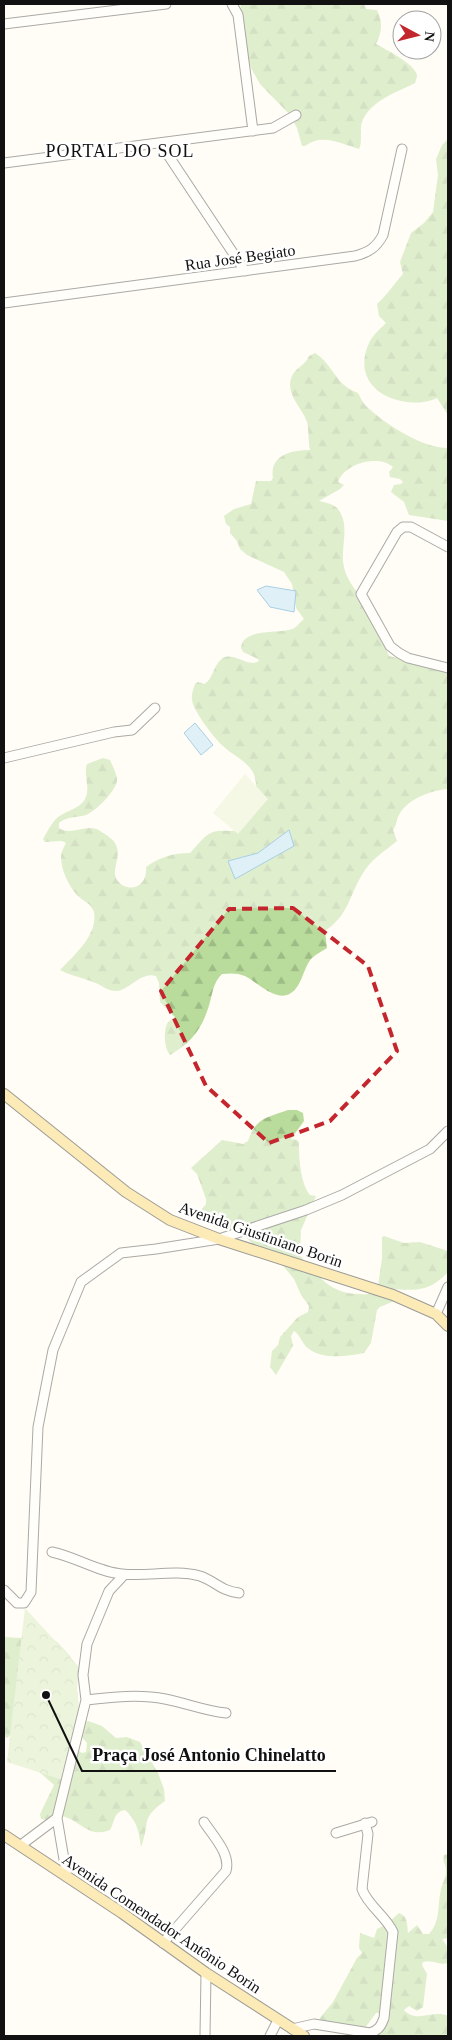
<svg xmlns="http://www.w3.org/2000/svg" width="452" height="2040" font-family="Georgia,serif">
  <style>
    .forest { fill: url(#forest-firs); fill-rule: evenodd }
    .park { fill: url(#park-crowns) }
    .pitch { fill: #e6f2cf }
    .water { fill: #b9e0f7; stroke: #3f96cf }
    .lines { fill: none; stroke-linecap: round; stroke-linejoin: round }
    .minor-casing { stroke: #444; stroke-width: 11 }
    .major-casing { stroke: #222; stroke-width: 12 }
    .minor { stroke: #fff; stroke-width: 9 }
    .major { stroke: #f9d66b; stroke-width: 10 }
    .marked { fill: none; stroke: #c4262e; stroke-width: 4; stroke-dasharray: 10 6; stroke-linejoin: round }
    .labels { text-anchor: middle; stroke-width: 5; stroke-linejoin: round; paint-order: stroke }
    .street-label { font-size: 16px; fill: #111; stroke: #fff }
    .neighbourhood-label { font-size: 18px; letter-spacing: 1px; fill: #111; stroke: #fff }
    .leader { fill: none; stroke: #111; stroke-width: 2 }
    .callout-dot { fill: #111; stroke: #fff; stroke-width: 2 }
    .callout-label { font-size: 18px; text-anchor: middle; font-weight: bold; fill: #111; stroke: #fff; stroke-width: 5; stroke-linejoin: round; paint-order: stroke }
  </style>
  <defs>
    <pattern id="forest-firs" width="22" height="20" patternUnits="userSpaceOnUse" patternTransform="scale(1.25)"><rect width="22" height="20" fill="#b9dc9c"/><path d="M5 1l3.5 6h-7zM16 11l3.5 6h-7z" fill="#9ebc85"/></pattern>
    <pattern id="park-crowns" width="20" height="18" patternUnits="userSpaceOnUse" patternTransform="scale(1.25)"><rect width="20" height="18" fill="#d5ebbd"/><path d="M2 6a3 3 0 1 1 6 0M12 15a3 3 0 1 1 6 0" fill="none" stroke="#b6c8a1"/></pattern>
  </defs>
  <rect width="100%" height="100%" fill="#fffdf5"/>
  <path class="forest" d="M241,4H364L366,9L377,10C383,23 382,32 376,44C385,49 415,64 417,75C417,77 416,80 415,83C397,92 370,101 362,122C359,131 363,141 359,149C340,143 322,133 305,146H302L297,128L290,115L260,84L251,68L239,28Z
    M448,139V415L437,398C426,403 418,403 406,402C373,397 354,373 370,341C374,334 381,328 386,323L379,316L377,304C387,295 394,284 403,274L400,262L411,233L424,223L433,212L438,175L436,159L442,145Z
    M315,353C333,364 335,385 358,393C360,397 363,403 366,406C385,424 422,448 448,448V521L409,515L404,502L391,492L394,485L401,484L403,482L400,479L390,477L389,472L393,467C379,454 344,463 338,482L344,485L340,489L319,501C327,503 337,504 341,514C349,529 340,551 344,567C348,586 366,600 375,617C378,623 377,629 379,635C381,643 387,649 389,656L448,671V789C432,790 407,799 399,815C396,820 397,825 393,830L397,841C386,850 373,858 365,870C349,894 350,914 325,931L327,948C322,951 315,955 311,959C303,969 302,986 291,993C276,1003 257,982 245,976C238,973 230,973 222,974C214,982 213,990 210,1002C203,1027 193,1042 170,1055C164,1048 163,1030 168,1022C169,1021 174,1018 175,1017L160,1002L159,983L156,976C141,971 130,990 116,991C108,991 104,987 98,984C85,978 71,976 60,970C74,955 98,935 94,912C92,904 83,901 78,896C69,887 61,870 61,857C61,852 64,847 66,843L62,841L45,842L43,839C47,832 51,824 56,819C64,811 80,809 85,799C91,788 83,775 87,764L103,758L110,760C112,765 116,772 117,778C119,789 95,812 86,815C76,818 67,816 59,823V828C70,836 84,825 96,829C100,830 106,835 109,837C128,851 109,868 117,880C127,894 148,888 146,867C160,857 173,853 190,853C196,847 202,838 209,834C224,825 243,841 250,815C254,803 258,791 255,778C252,763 233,756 223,746C215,739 192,710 192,699C191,694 194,688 195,684L198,682L204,684C214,679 213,664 223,658C235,652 247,668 259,661L258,659L243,652L241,648C242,628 278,634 292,629C296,628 300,622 304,619L296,608L292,584L284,572L247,555L240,549L237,541L230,533V527L226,524L224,516L234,509L251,504L256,481H271L273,478C269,455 292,450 310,450C308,440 309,430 307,422C303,408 284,394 292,376C296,367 304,367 309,356ZM289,830L235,878L228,861L258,853Z
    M288,1110H297L303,1113L304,1121L291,1139L297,1140L299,1142C299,1158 300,1182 310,1195L316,1196L301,1230L300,1256C323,1280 331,1296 368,1294L378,1286L382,1258V1237L384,1236L404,1243L420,1242L448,1251V1272C430,1291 418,1291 392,1289L399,1299L380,1307L377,1310L371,1343L364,1353C348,1356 324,1360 309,1349C302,1345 301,1335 294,1331L291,1336L293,1346L276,1375L270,1367L272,1351L278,1345L280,1337L298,1317L308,1312L309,1306L301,1295L294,1279L279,1261L263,1253L241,1233L216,1228L198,1218L197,1215L206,1204V1199L197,1174L191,1168L222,1140L243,1144L248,1141C256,1117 267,1118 288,1110Z
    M33,1632L47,1634L58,1643L70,1656L77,1676L73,1747L82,1753L86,1752L87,1743L80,1735L81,1724L88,1721L102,1726L116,1738L127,1737L140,1742L158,1773L164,1789L165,1801C139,1820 151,1821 141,1847C139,1832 137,1820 125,1810C113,1812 115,1822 110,1830C87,1839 80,1819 61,1816C53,1815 48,1821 41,1819L40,1814L54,1785L35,1768L13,1733L7,1738L4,1736V1637L21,1638Z
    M448,1854V1938L442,1939L448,1948V1963C439,1966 434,1959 423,1962L422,1965L427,1974L423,2007L417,2011L409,2006L404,2010C417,2024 433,2009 448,2016V2036H375C380,2030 383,2020 380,2013H376L365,2028L357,2031C345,2026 335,2018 322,2025L320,2018L333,2002L357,1958L362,1953L359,1948L360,1933L374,1938L377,1929L387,1924L399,1913C408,1916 407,1925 408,1933L417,1925L423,1934H429C441,1921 437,1906 441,1889C442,1884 447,1876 446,1870C446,1864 442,1862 444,1855Z"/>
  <path class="park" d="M25,1608L79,1667L77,1689L79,1708L63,1780L7,1762Z"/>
  <path class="pitch" d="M245,774L268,799L238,834L213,813Z"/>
  <path class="water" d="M266,586L296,591L294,612L270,607L257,590Z
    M195,723L213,745L201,755L184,733Z
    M289,830L294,846L235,879L228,861L258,853Z"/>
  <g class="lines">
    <defs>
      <path id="minor" d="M232,4L238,15L253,131
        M4,24L166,4
        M160,143L245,271
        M4,163L273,128L296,115
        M4,303L355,256C369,252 376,248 383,235L402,149
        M448,547L411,527H403L397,532L361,594L390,646L399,653L408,658L448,668
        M4,758L114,732L132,730L155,708
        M436,1314L448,1287
        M52,1552C76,1557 98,1572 122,1574C148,1577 174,1569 200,1576C215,1581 221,1591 239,1593
        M4,1590L17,1603H24L31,1592L38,1427L53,1350L81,1282L121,1253L156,1249L219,1239L306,1210L342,1195L430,1149L448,1131
        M86,1700C111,1697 140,1694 165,1699C186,1703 205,1711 226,1713
        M336,1833L372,1822
        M21,1845L57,1818
        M67,1877L57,1818L86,1700L83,1675L87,1644L109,1591L124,1575
        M163,1943L226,1871C231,1854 213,1836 204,1822
        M292,2029L314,2024L370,2033C379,2030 381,2026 384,2018L393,1932C386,1916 368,1906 362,1889L368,1834L365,1823
        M205,2036L206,1973
        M270,2036L278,2020"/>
      <path id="major" d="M4,1094L126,1192L170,1220L219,1239L393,1295L436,1314L448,1326
        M4,1835L122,1913L206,1973L304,2036"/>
    </defs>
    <use href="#minor" class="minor-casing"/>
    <use href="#major" class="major-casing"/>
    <use href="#minor" class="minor"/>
    <use href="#major" class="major"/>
  </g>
  <path d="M0 0H452V2040H0ZM293,908L368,966L397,1051L330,1121L269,1143L206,1086L161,991L229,909Z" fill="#fffdf5" fill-opacity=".55" fill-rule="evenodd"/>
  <path class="marked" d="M293,908L368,966L397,1051L330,1121L269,1143L206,1086L161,991L229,909Z"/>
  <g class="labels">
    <g class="street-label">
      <text transform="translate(240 257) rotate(-8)" y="6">Rua José Begiato</text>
      <text transform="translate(261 1234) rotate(19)" y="6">Avenida Giustiniano Borin</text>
      <text transform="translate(162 1923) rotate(34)" y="6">Avenida Comendador Antônio Borin</text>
    </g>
    <g class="neighbourhood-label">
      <text x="120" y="157">PORTAL DO SOL</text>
    </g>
  </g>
  <path class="leader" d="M46 1695L82 1771H336"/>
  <circle class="callout-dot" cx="46" cy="1695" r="5"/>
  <g class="callout-label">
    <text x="209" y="1761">Praça José Antonio Chinelatto</text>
  </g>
  <rect width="452" height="2040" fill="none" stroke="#111111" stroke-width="10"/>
  <g transform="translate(417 35) rotate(97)"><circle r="24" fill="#ffffff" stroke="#a0a0a0"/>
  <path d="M0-4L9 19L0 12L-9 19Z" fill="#c4262e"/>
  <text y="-8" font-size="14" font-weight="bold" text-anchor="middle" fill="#111111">N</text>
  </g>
</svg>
